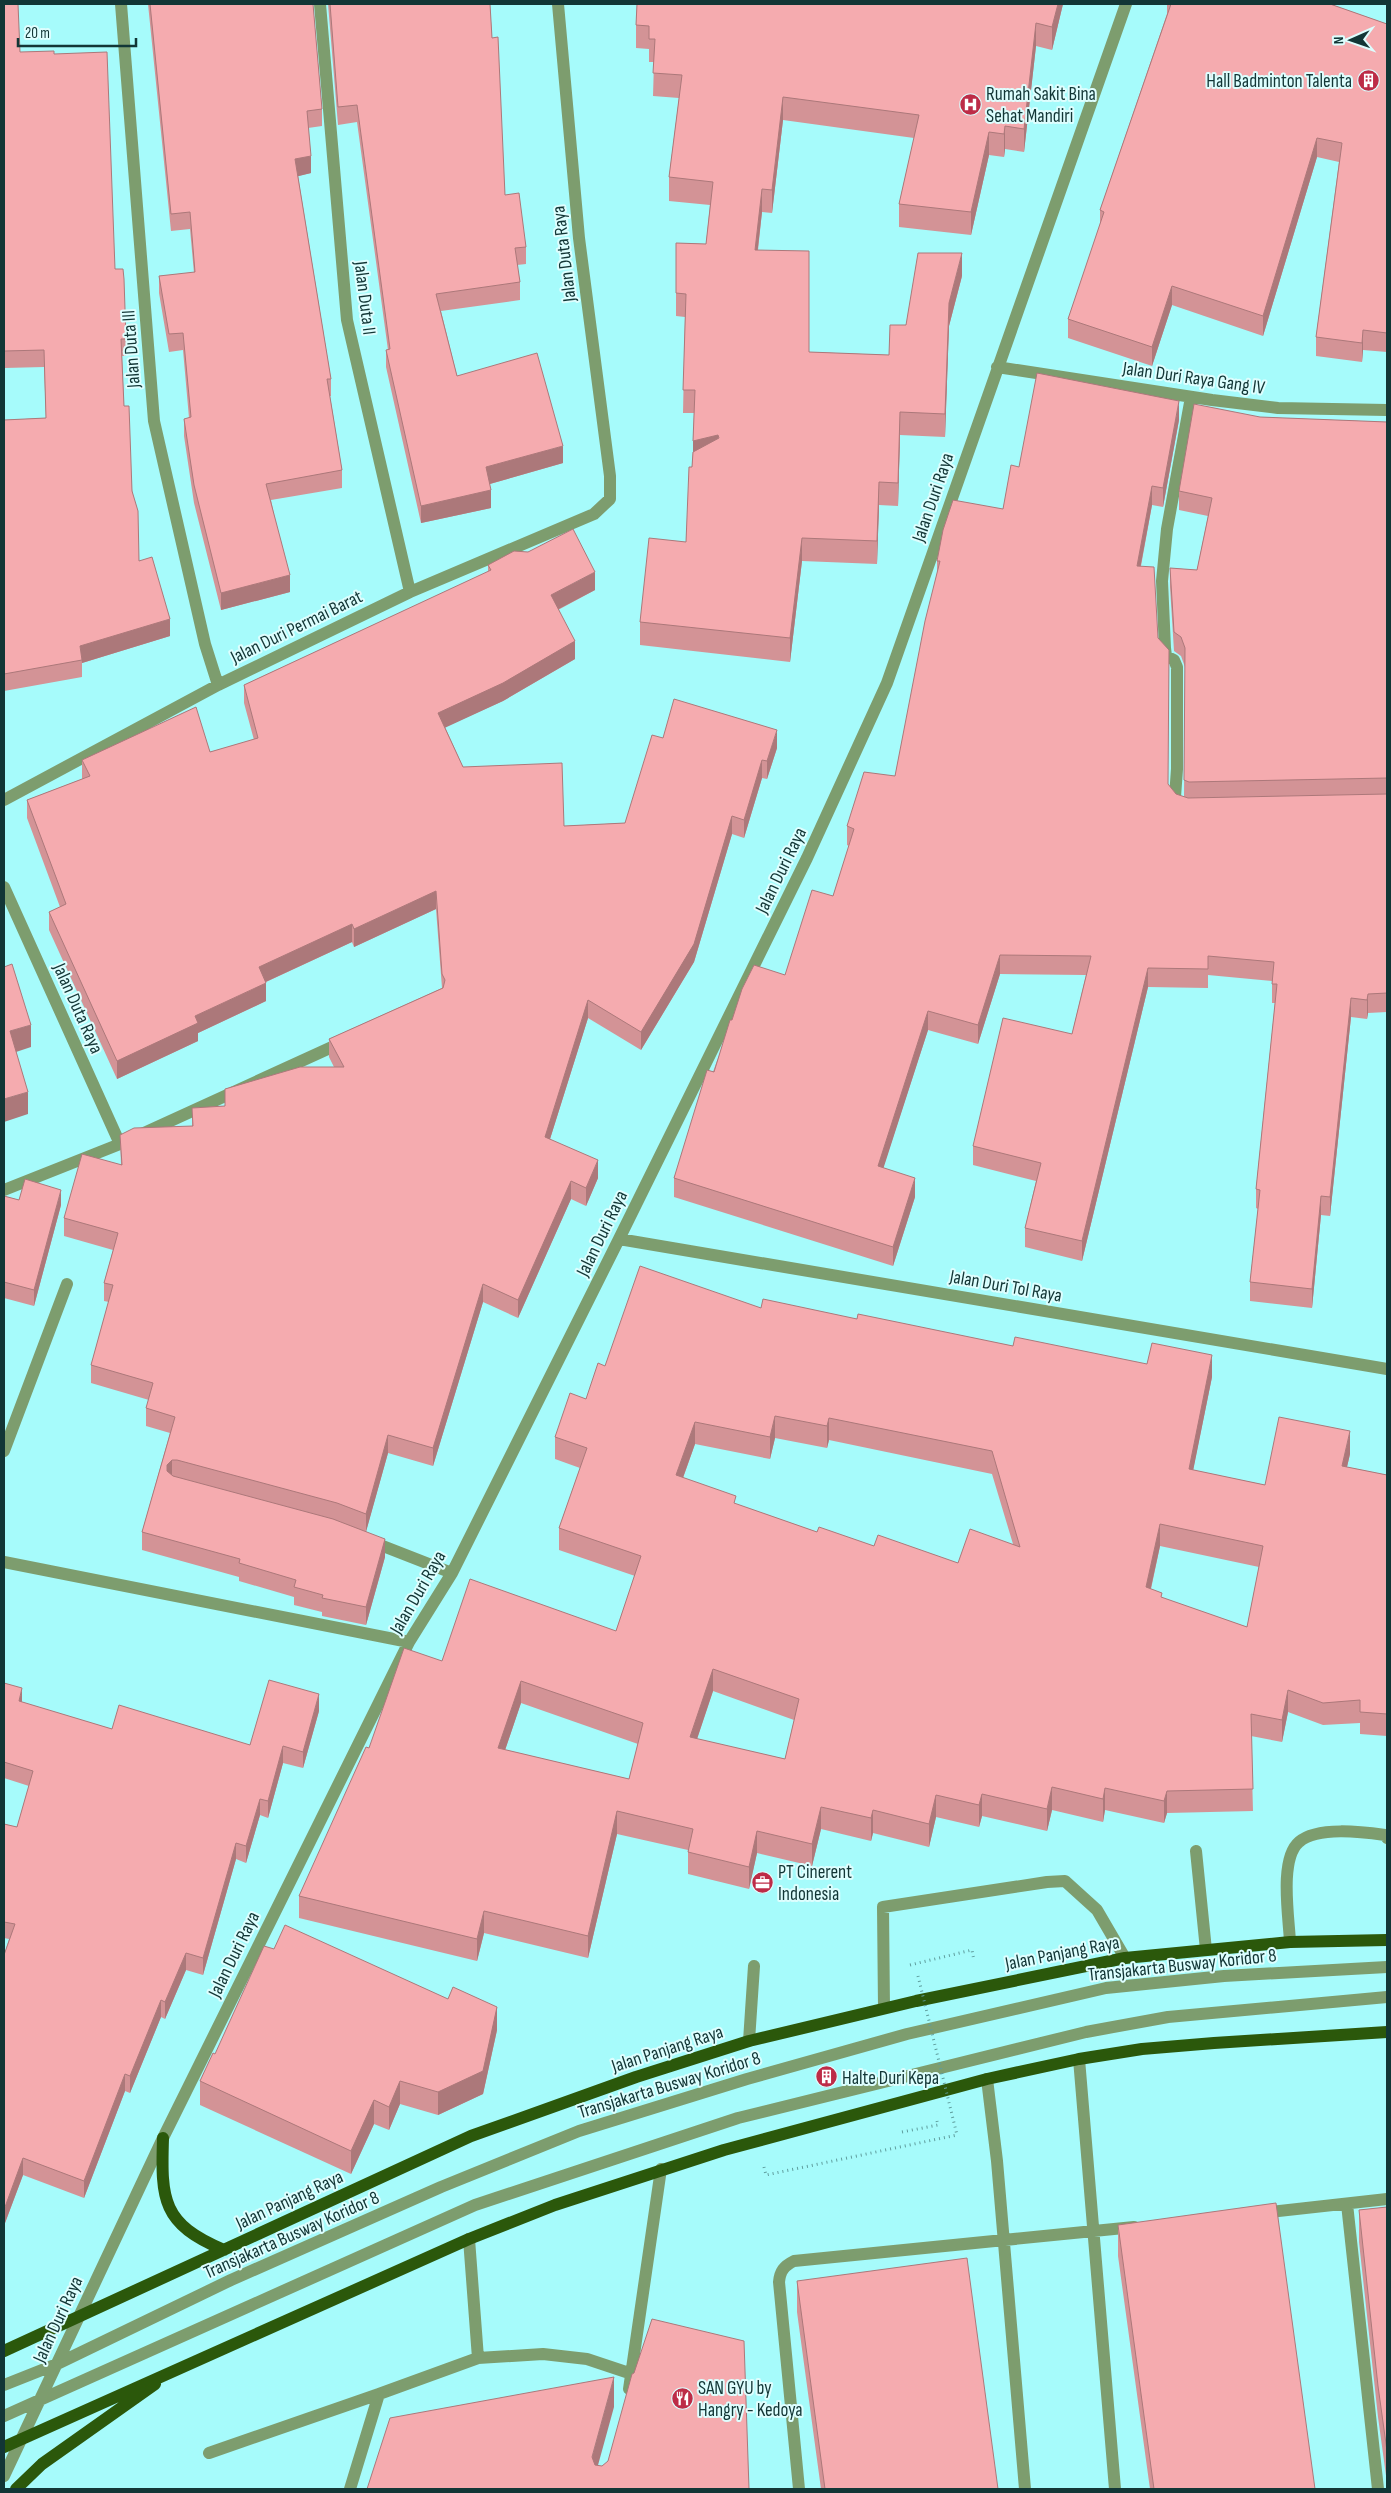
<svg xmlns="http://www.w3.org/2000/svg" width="1391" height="2493" font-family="'Sofia Sans Condensed',sans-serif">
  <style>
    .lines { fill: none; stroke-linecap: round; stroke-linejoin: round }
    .path { stroke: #5f9d9d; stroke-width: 3; stroke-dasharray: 1 4; stroke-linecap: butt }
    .minor { stroke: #7d9d6e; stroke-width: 12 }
    .major { stroke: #2b580b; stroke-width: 12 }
    .path-bridge { stroke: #5f9d9d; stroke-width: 3; stroke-dasharray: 1 4; stroke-linecap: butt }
    .wall { fill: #d39396; fill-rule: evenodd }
    .shaded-wall { fill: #ac787a }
    .building { fill: #f5abaf; stroke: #ac787a; fill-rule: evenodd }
    .labels { text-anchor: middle; stroke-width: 4; stroke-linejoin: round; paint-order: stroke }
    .poi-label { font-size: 19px; fill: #123636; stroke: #defefe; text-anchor: start }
    .street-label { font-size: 19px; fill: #123636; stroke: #defefe }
  </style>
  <rect width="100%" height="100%" fill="#a6fbfb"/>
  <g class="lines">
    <path class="path" d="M910,1965L972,1950L974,1961
      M902,2132L938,2125L937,2121
      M764,2167L766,2175L957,2135"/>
    <path class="minor" d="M121,4L154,421L205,644L218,685
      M320,4L347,320L410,592
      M997,367L1212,400L1278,408L1387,410
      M4,800L218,685L410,592L594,514L610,499V476L579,238L558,4
      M1180,807L1176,803L1175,797L1177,769V667L1174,660L1166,656L1165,648L1162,581L1167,529L1191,397
      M4,887L120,1144
      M4,1190L120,1144L343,1042
      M619,1239L1387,1369
      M4,1451L67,1284
      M370,1541L452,1573
      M4,1562L409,1642
      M1196,1851L1206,1950
      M1290,1942C1289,1918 1279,1859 1299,1842C1317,1826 1363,1832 1385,1835L1387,1838
      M884,2008L883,1907L1047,1882L1065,1881L1097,1910L1125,1958
      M749,2041L754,1966
      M1079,2059L1115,2489
      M987,2079L997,2161L1025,2489
      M1347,2204L1378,2489
      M1261,2213L1387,2199
      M478,2358L543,2354L587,2359L632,2374
      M4,2385L57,2364L231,2280L441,2187L579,2131L747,2079L907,2034L1106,1988L1224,1976L1387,1967
      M629,2389L661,2169
      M4,2416L475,2205L738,2118L1086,2032L1168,2017L1387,1997
      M209,2453L379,2394
      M4,2476L163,2138L409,1642L452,1573L619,1239L807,858L887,683L1126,4
      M350,2489L379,2394L478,2358L469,2239
      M799,2489L779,2282C780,2271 784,2266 794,2261L1134,2227"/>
    <path class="major" d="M163,2138C161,2200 162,2224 224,2250
      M4,2351L471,2136L636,2077L749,2041L916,2001L1125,1958L1290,1942L1387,1940
      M4,2447L469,2239L555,2205L724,2150L987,2079L1079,2059L1142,2049L1214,2043L1387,2032
      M16,2489L42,2464L155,2384"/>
    <path class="path-bridge" d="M918,1976L957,2135"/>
  </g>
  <path class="wall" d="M4,4L20,52L54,54L115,269L126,339V356H122L124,406L139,561L170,636L82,663V677L4,691V420L46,418L44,367L4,368Z
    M148,4H313L322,109V126L308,128L311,173L298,176L331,379V396H330L342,470V488L271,500L290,592L221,610L194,503L184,436V419L189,418L183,350L169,352L159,293V276L194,273L190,229L171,231Z
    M328,4H490L492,38L505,195L526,247V264L517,265L520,282V300L441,311L457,376L563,463L490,484L491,508L421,523L386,367V350H388L357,122L338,125Z
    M637,4H1063L1052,50L1036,46L1024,152L1005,149L1004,157L989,155L971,235L899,227V204L914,138L783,120L772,213L762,212L758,250L809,352L889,355L906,325L962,276L949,326L945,437L900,435L898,506L879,505L877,564L802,561L790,662L640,645V622L686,542L693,452L694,413H683L685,317L676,316V243L706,244L710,205L669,201V177L679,98L653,96L654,62H649V49L636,48V25Z
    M1167,4H1330L1387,24V352L1363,350L1362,362L1316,356V337L1339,162L1317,157L1263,336L1172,305L1152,366L1068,338V319L1100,225V210L1167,14Z
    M1260,417L1387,422V1012L1368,1013L1367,1019L1351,1017L1330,1216L1321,1215L1312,1308L1250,1301V1282L1258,1209L1256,1208V1189L1275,1003H1272V981L1208,975V988L1148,987L1082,1261L1025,1247V1228L1036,1181L973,1165V1146L1072,1034L1086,975L1000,974L978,1044L928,1030L883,1168L915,1197L893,1266L674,1197V1178L732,1020L785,975L833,896L849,846L847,845V826L895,776L937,574V561L1003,509L1019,467L1179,420L1163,507L1152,505L1141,566L1158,638L1168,784L1176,794L1184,797L1185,667L1181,656L1174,651L1170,587V568L1197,570L1208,516L1179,510V491Z
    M488,565L595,590L558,610L575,659L503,701L445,727L463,767L564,826L625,823L663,738L777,748L767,779L762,778L744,838L732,834L694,962L641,1050L588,1018L550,1139L598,1178L586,1206L571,1199L518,1318L483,1302L433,1466L388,1453L366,1531L385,1557L366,1625L322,1616V1612L294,1605V1597L239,1581V1577L142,1550V1532L170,1433L146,1426V1408L149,1400L91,1383V1365L109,1302L104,1301V1283L113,1250L64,1236V1218L121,1165L120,1135L192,1126V1108L225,1106L334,1067L329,1057V1039L442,988L436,909L354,947L352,942L266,982V1001L198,1033V1041L117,1079L49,930V912L60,907L27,818V800L82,779V760L210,752L254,740L244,703V685L488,572Z
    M4,1196L19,1200L61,1205L34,1306L4,1298Z
    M761,1308L857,1319L1013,1346L1212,1377L1193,1470L1265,1485L1350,1454L1347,1467L1387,1475V1736L1360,1734V1723L1323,1725L1288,1712L1282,1742L1251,1736L1253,1811L1167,1813L1164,1823L1105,1810L1103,1822L1052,1810L1047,1831L982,1816L979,1827L936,1817L929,1847L873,1833L871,1841L821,1829L812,1866L757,1853L749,1889L688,1874V1850L617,1834L588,1958L484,1933L477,1961L299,1918V1896L369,1748L442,1661L616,1631L635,1576L559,1550V1528L580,1468L555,1459V1437L586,1399L605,1366ZM775,1438L827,1448L829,1440L992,1474L1013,1544L958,1563L874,1546L817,1532L736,1504L683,1478L695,1444L770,1459ZM1160,1546L1259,1567L1247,1627L1162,1598L1151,1589ZM713,1691L794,1720L785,1759L697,1739ZM521,1703L638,1744L629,1779L505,1750Z
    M4,1683L22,1703L112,1729L250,1745L319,1711L303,1768L283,1763L268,1818L260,1815L246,1863L236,1859L203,1975L186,1970L165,2019L161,2017L130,2093L125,2091L84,2198L23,2175L5,2223H4V1955L9,1939L4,1938V1824L17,1827L29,1786L4,1778Z
    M497,2030L483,2094L438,2115L400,2104L389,2130L374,2124L351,2174L200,2105V2081L215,2054Z
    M1387,2207V2483L1378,2417L1359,2242V2210Z
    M1118,2225L1315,2489H1150L1118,2256Z
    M797,2281L998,2489H821L797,2312Z"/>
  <path class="shaded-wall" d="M1058,4H1063L1052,50V27Z
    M1036,23V46L1024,152V129Z
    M783,97V120L772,213V190Z
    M1005,126V149L1004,157V134Z
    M989,132V155L971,235V212Z
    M1317,138V157L1263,336V316Z
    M311,156V173L295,177V159Z
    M762,189V212L755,273V250Z
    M962,253V276L949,326L945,437V414L949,303Z
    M1172,286V305L1152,366V347Z
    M1363,330V350L1362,362V343Z
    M1179,401V420L1163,507V488Z
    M900,412V435L898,506V483Z
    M718,435V458L693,464V441Z
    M563,446V463L486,485V467Z
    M879,482V505L877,564V541Z
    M1152,486V505L1137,585V566Z
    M491,490V508L421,523V506Z
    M802,538V561L790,662V638Z
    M595,572V590L551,613V595Z
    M290,575V592L221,610V593Z
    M170,619V636L82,663L80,646Z
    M575,641V659L503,701L438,731V713Z
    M777,730V748L767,779V761Z
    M762,760V778L744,838V820Z
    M732,816V834L694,962L641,1050V1032Z
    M436,891V909L354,947V929Z
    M352,924V942L259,985V967Z
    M1000,955V974L978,1044V1025Z
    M1148,968V987L1082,1261V1241Z
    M266,983V1001L198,1033V1041L117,1079V1061L195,1016Z
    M1368,994V1013L1367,1019V1000Z
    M1351,998V1017L1330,1216V1197Z
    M588,1000V1018L545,1155V1137Z
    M928,1011V1030L878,1185V1166Z
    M31,1025V1047L10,1054V1031Z
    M28,1092V1114L4,1122V1099Z
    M598,1160V1178L586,1206V1188Z
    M915,1178V1197L893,1266V1247Z
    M571,1181V1199L518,1318V1300Z
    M61,1190V1205L34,1306V1290Z
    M1321,1196V1215L1312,1308V1289Z
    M483,1284V1302L433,1466V1448Z
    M1212,1355V1377L1189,1491V1469Z
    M775,1416V1438L770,1459V1437Z
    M829,1418V1440L827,1448V1426Z
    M695,1422V1444L676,1497V1475Z
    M1350,1431V1454L1342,1488V1466Z
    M388,1435V1453L366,1532V1514Z
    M172,1460V1478L167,1483V1465Z
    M1160,1524V1546L1146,1610V1587Z
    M385,1539V1557L366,1625V1607Z
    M713,1669V1691L690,1760V1737Z
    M521,1681V1703L498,1771V1748Z
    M22,1688V1705L19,1701Z
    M1288,1690V1712L1282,1742V1720Z
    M319,1694V1711L303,1768V1752Z
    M283,1746V1763L268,1818V1801Z
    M1052,1787V1810L1047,1831V1809Z
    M1105,1788V1810L1103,1822V1799Z
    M1167,1791V1813L1164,1823V1801Z
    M982,1794V1816L979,1827V1805Z
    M936,1795V1817L929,1847V1824Z
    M260,1799V1815L246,1863V1846Z
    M821,1807V1829L812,1866V1844Z
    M873,1810V1833L871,1841V1818Z
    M617,1811V1834L588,1958V1936Z
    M757,1831V1853L749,1889V1867Z
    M236,1843V1859L203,1975V1958Z
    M484,1911V1933L477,1961V1939Z
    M186,1953V1970L165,2019V2002Z
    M161,2000V2017L130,2093V2076Z
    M497,2007V2030L483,2094L438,2115V2092Z
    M125,2074V2091L84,2198V2181Z
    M400,2081V2104L389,2130V2107Z
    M374,2100V2124L351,2174V2151Z
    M23,2158V2175L5,2223V2207Z
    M614,2377V2407L592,2487V2457Z"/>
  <path class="building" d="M4,4H18L20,52L54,51V54L107,52L115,269H123L124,279L126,339H121L124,406H129L132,491L138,511L139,561L152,557L170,619L80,646L82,660L4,674V420L46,418L44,350L4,351Z
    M150,4H313L322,109L307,111L311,156L295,159L331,379H327L342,470L266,484L290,575L221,593L194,485L184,419L191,417L183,333L169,334L159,276L195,272L190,212L171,214Z
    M330,4H490L492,38L498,37L505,195L519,193L526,247L515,248L520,282L436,294L457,376L537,353L563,446L486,467L491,490L421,506L386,350L390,349L357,105L338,107Z
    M637,4H1058L1052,27L1036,23L1024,129L1005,126L1004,134L989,132L971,212L899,204L919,115L783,97L772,190L762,189L755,250L809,251V352L889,355L890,325H906L918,253H962L949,303L945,414L900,412L898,483L879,482L877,541L802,538L790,638L640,622L649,538L686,542L689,467H692L693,452L719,438L718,435L693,441L695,390H683L686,294L676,293V243L706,244L713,182L669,177L682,75L653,73L655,39H649V26L636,25Z
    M1171,4H1330L1387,24V333L1363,330L1362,343L1316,337L1342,143L1317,138L1263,316L1172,286L1152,347L1068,319L1104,212L1100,210Z
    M1037,373L1179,401L1163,488L1152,486L1137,566L1154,567L1158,638L1169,650L1168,784L1176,794L1188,798L1387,794V993L1368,994L1367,1000L1351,998L1330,1197L1321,1196L1312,1289L1250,1282L1260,1190L1256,1189L1277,984H1272L1274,962L1208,956V969L1148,968L1082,1241L1025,1228L1041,1163L973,1146L1003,1018L1072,1034L1091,956L1000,955L978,1025L928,1011L878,1166L915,1178L893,1247L674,1178L707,1070L714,1072L730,1020H732L742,989L754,965L785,975L812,890L833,896L854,829L847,826L864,772L895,776L925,621L940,561H937L943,530L953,500L1003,509L1011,465L1019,467Z
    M1194,404L1260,417L1387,422V778L1189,782L1184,780L1185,648L1181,637L1174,632L1170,568L1197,570L1212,498L1179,491Z
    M573,529L595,572L551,595L575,641L503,683L438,713L463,767L562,763L564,826L625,823L652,735L663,738L674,699L777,730L767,761L762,760L744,820L732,816L694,944L641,1032L588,1000L545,1137L598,1160L586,1188L571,1181L518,1300L483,1284L433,1448L388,1435L366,1514L337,1503L177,1460H172L167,1465V1471L173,1476L333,1519L385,1539L366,1607L322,1598L323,1595L294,1587L296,1580L239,1563L240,1559L142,1532L175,1417L146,1408L153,1383L91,1365L113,1285L104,1283L118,1233L64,1218L82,1154L122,1165L120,1135L134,1128L193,1126L192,1108L225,1106V1089L300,1067H344L329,1039L443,988L445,980L442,974L436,891L354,929L352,924L259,967L266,983L195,1016L198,1023L117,1061L49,912L66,904L27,800L90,776L82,760L196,707L210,752L258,738L244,685L491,570L488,565L514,551L528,552Z
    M12,964L31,1025L10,1031L28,1092L4,1099V967Z
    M25,1179L61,1190L34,1290L4,1282V1196L19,1200Z
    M640,1266L761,1308L763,1299L857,1319L858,1314L1013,1346L1015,1337L1147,1364L1152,1343L1212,1355L1189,1469L1265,1485L1279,1417L1350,1431L1342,1466L1387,1475V1714L1360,1712V1700L1323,1703L1288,1690L1282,1720L1251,1714L1253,1789L1167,1791L1164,1801L1105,1788L1103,1799L1052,1787L1047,1809L982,1794L979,1805L936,1795L929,1824L873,1810L871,1818L821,1807L812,1844L757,1831L749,1867L688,1852L693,1829L617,1811L588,1936L484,1911L477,1939L299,1896L366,1747L369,1748L404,1648L442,1661L470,1579L616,1631L641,1556L559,1528L587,1448L555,1437L570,1393L586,1399L598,1363L605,1366ZM775,1416L827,1426L829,1418L992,1451L1020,1547L970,1529L958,1563L878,1535L874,1546L819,1527L817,1532L734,1503L736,1496L676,1475L695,1422L770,1437ZM1160,1524L1263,1546L1247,1627L1161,1597L1162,1593L1146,1587ZM713,1669L799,1699L785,1759L690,1737ZM521,1681L643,1723L629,1779L498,1748Z
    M269,1680L319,1694L303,1752L283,1746L268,1801L260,1799L246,1846L236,1843L203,1958L186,1953L165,2002L161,2000L130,2076L125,2074L84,2181L23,2158L5,2207L4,2206V1955L15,1924L4,1922V1824L17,1827L33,1771L4,1762V1683L22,1688L19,1701L112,1729L119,1705L250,1745Z
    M285,1925L448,1999L453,1987L497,2007L483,2071L438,2092L400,2081L389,2107L374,2100L351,2151L200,2081L213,2053L215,2054L264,1946L274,1949Z
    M1276,2203L1315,2489H1154L1118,2225Z
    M1387,2207V2451L1378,2386L1359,2210Z
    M967,2258L998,2489H825L797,2281Z
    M652,2319L744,2341L749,2489H367L390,2418L614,2377L592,2457L595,2465L602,2466L608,2461L632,2374L634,2373Z"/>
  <defs>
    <symbol id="building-disc" viewBox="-11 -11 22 22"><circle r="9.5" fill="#bd2c47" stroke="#defefe"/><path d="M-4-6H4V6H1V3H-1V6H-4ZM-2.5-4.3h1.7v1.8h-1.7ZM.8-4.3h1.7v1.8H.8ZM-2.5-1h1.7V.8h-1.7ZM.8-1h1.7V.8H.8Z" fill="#fff"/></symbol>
    <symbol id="hospital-disc" viewBox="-11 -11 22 22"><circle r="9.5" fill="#bd2c47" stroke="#defefe"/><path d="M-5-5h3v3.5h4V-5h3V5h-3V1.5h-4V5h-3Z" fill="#fff"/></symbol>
    <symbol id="office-disc" viewBox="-11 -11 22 22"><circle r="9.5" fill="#bd2c47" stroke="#defefe"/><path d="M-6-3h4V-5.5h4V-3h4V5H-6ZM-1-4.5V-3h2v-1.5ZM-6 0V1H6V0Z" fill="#fff"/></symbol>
    <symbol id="restaurant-disc" viewBox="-11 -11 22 22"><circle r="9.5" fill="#bd2c47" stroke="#defefe"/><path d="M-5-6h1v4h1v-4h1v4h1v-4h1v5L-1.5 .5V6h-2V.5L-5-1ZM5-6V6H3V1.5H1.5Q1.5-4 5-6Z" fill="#fff"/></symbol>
  </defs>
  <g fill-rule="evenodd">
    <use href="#building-disc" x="1356" y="68" width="25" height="25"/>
    <use href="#hospital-disc" x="958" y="92" width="25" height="25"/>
    <use href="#office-disc" x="750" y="1870" width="25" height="25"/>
    <use href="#building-disc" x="814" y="2064" width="25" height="25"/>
    <use href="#restaurant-disc" x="670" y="2386" width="25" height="25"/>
  </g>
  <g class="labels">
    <g class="poi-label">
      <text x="1352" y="87" text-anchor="end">Hall Badminton Talenta</text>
      <text x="986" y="100">Rumah Sakit Bina<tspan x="986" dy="22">Sehat Mandiri</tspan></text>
      <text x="778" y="1878">PT Cinerent<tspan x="778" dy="22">Indonesia</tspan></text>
      <text x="842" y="2084">Halte Duri Kepa</text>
      <text x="698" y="2394">SAN GYU by<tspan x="698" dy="22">Hangry - Kedoya</tspan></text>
    </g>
    <g class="street-label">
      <text transform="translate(563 254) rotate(-97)" y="7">Jalan Duta Raya</text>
      <text transform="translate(366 298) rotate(83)" y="7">Jalan Duta II</text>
      <text transform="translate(130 349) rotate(-94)" y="7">Jalan Duta III</text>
      <text transform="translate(1194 377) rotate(8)" y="7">Jalan Duri Raya Gang IV</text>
      <text transform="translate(932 497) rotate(-71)" y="7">Jalan Duri Raya</text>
      <text transform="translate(296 626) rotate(-26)" y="7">Jalan Duri Permai Barat</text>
      <text transform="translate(780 870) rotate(-64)" y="7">Jalan Duri Raya</text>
      <text transform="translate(79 1008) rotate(66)" y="7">Jalan Duta Raya</text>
      <text transform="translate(601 1233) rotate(-64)" y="7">Jalan Duri Raya</text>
      <text transform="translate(1006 1285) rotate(10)" y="7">Jalan Duri Tol Raya</text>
      <text transform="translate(417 1592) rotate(-60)" y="7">Jalan Duri Raya</text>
      <text transform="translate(1062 1952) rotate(-11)" y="7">Jalan Panjang Raya</text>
      <text transform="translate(233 1954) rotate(-64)" y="7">Jalan Duri Raya</text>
      <text transform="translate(1182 1964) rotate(-6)" y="7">Transjakarta Busway Koridor 8</text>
      <text transform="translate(667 2048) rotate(-18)" y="7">Jalan Panjang Raya</text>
      <text transform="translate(669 2084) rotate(-17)" y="7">Transjakarta Busway Koridor 8</text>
      <text transform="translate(289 2199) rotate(-25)" y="7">Jalan Panjang Raya</text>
      <text transform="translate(291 2234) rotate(-24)" y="7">Transjakarta Busway Koridor 8</text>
      <text transform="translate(57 2319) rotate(-65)" y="7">Jalan Duri Raya</text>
    </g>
  </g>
  <rect width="1391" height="2493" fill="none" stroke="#123636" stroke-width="10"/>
  <g transform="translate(1351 40) rotate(268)" stroke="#defefe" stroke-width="4" paint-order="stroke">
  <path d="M0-4L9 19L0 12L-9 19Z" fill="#123636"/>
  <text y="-8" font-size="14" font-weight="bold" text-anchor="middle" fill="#123636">N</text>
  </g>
  <path d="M18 38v8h118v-8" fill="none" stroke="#123636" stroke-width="2.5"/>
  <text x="25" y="38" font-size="15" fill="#123636" stroke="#defefe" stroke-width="4" paint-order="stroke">20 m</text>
</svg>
